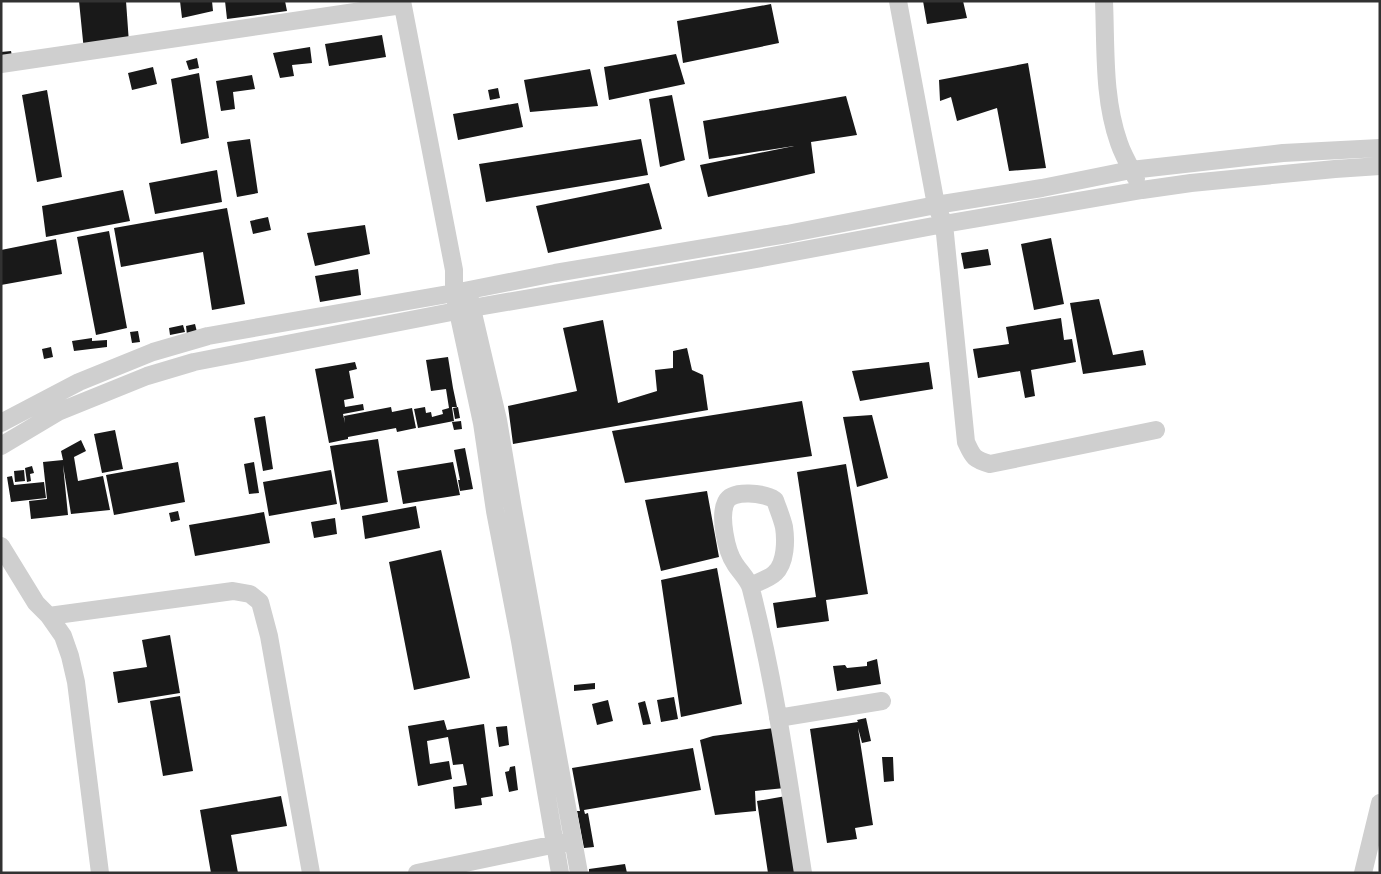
<svg xmlns="http://www.w3.org/2000/svg" width="1381" height="874" font-family="'Roboto Condensed',sans-serif">
  <style>
    .building { fill: #191919 }
    .lines { fill: none; stroke-linecap: round; stroke-linejoin: round }
    .minor { stroke: #cfcfcf; stroke-width: 18 }
  </style>
  <rect width="100%" height="100%" fill="#fff"/>
  <path class="building" d="M79,1H126L129,43L84,51Z
    M180,1H212L213,11L182,18Z
    M225,1H285L287,11L227,19Z
    M923,1H963L967,18L927,24Z
    M771,4L779,43L683,63L677,21Z
    M382,35L386,57L329,66L325,44Z
    M310,47L312,63L292,65L294,76L280,78L273,53Z
    M11,51L13,61L1,64V52Z
    M676,54L685,84L609,100L604,67Z
    M197,58L199,68L189,70L186,61Z
    M1028,63L1046,168L1009,171L997,108L957,121L951,97L940,101L939,80Z
    M153,67L157,84L132,90L128,73Z
    M590,69L598,106L530,112L524,80Z
    M199,73L209,138L181,144L171,79Z
    M252,75L255,89L233,92L235,109L221,111L216,81Z
    M498,88L500,98L490,100L488,90Z
    M47,90L62,177L37,182L22,95Z
    M672,95L685,160L660,167L649,99Z
    M846,96L857,135L811,142L815,173L708,197L700,165L794,146L709,159L703,121Z
    M518,103L523,127L458,140L453,114Z
    M250,139L258,193L237,197L227,142Z
    M641,139L648,175L486,202L479,164Z
    M217,170L222,202L155,214L149,183Z
    M649,183L662,229L548,253L536,206Z
    M123,190L130,221L46,237L42,206Z
    M227,208L245,304L212,310L203,252L121,267L114,228Z
    M268,217L271,230L253,234L250,221Z
    M365,225L370,254L315,266L307,233Z
    M109,231L127,328L96,335L77,237Z
    M1051,238L1064,304L1034,310L1021,244Z
    M56,239L62,274L1,285V250Z
    M988,249L991,265L964,269L961,253Z
    M358,269L361,295L320,302L315,276Z
    M1099,299L1113,355L1143,350L1146,365L1083,374L1070,303Z
    M1061,318L1064,340L1072,339L1076,362L1031,370L1035,396L1025,398L1020,371L978,378L973,349L1009,344L1006,327Z
    M603,320L618,403L657,391L655,370L673,368V351L687,348L692,370L703,375L708,410L513,444L508,406L577,391L563,328Z
    M195,324L197,332L187,335L186,326Z
    M183,325L185,332L170,335L169,328Z
    M138,331L140,342L132,343L130,332Z
    M92,338V341L107,340V347L74,351L72,341Z
    M51,347L53,357L44,359L42,349Z
    M448,357L453,388L457,407H452L454,421L418,428L414,409L425,407L426,413L431,412L432,417L443,414L442,410L449,408L446,389L431,391L426,360Z
    M355,362L357,369L349,371L354,398L344,400L345,407L363,404L364,410L343,414L345,423L344,416L391,407L392,412L412,408L416,428L397,432L396,428L348,437V439L329,443L315,369Z
    M929,362L933,389L860,401L852,371Z
    M802,401L812,456L625,483L612,431Z
    M458,407L460,418L455,419L453,408Z
    M872,415L888,478L857,487L843,417Z
    M265,416L273,469L263,471L254,418Z
    M461,421L462,429L454,430L452,422Z
    M115,430L123,469L102,473L94,434Z
    M378,439L388,502L341,510L330,446Z
    M81,440L86,451L74,457L78,481L103,476L110,510L71,514L63,465L68,515L31,519L29,501L47,499L43,462L63,460L61,451Z
    M465,448L473,489L460,491L458,480H460L454,450Z
    M178,462L185,502L114,515L106,475Z
    M254,462L259,493L249,494L244,464Z
    M453,462L460,495L403,504L397,471Z
    M846,464L868,594L826,600L829,621L777,628L773,603L816,597L797,472Z
    M32,466L34,473L30,474L31,481L27,482L25,468Z
    M24,470L25,481L15,482L14,471Z
    M331,470L337,504L269,516L263,482Z
    M12,476L14,485L44,482L46,498L11,502L7,477Z
    M707,491L719,557L661,571L645,500Z
    M416,506L420,528L365,539L362,516Z
    M178,511L180,520L171,522L169,513Z
    M264,512L270,543L195,556L189,525Z
    M335,518L337,534L314,538L311,522Z
    M441,550L470,678L414,690L389,562Z
    M717,568L742,704L681,717L661,580Z
    M170,635L180,693L118,703L113,672L147,667L142,640Z
    M877,659L881,684L837,691L833,666L845,665L847,668L867,666V662Z
    M595,683V689L574,691V685Z
    M180,696L193,771L163,776L150,701Z
    M674,697L678,719L661,722L657,700Z
    M608,700L613,721L597,725L592,704Z
    M645,701L651,724L643,725L638,703Z
    M866,718L871,741L862,743L858,728L873,825L855,828L857,839L827,843L810,729L858,722L857,720Z
    M444,720L447,730L484,724L493,796L481,798L482,805L455,809L453,787L467,785L463,764L453,765L448,737L427,741L430,764L449,761L452,779L418,786L408,726Z
    M507,726L509,745L499,747L496,727Z
    M774,728L785,788L755,791L756,811L715,815L700,740L713,736Z
    M693,748L701,790L584,810L585,814L588,813L594,847L584,848L577,811H580L572,768Z
    M882,757H893L894,781L884,782Z
    M515,766L518,790L509,792L505,772L509,771L510,767Z
    M281,796L287,826L231,835L238,873H211L200,810Z
    M786,796L798,873H768L757,801Z
    M625,864L627,873H589V869Z"/>
  <g class="lines">
    <path class="minor" d="M402,1L454,270V293L482,423L495,511L520,641L560,873
      M898,1L936,205L944,224L966,442C973,457 973,459 990,464L1156,430
      M1104,1C1106,48 1103,98 1119,143C1123,155 1130,167 1136,178
      M1,64L402,5
      M469,296L498,420L513,509L579,873
      M1,423L79,382L153,352L208,336L454,293L555,273L787,234L936,205L1042,188L1131,170L1283,153L1380,148
      M1,446L58,412L147,376L194,362L472,308L751,260L944,224L1142,190L1191,183L1335,169L1380,166
      M1,546L36,603L49,616L63,636L70,656L76,682L100,873
      M750,586C758,582 769,579 775,573C786,563 786,540 784,527C782,518 778,509 775,500C765,493 732,489 726,502C719,516 726,551 735,564C740,572 749,580 751,589C775,682 788,778 803,873
      M49,616L233,591L250,594L260,602L269,636L311,873
      M778,718L882,701
      M417,873L566,842
      M1363,873L1380,803"/>
  </g>
  <rect width="1381" height="874" fill="none" stroke="#323232" stroke-width="5"/>
</svg>
